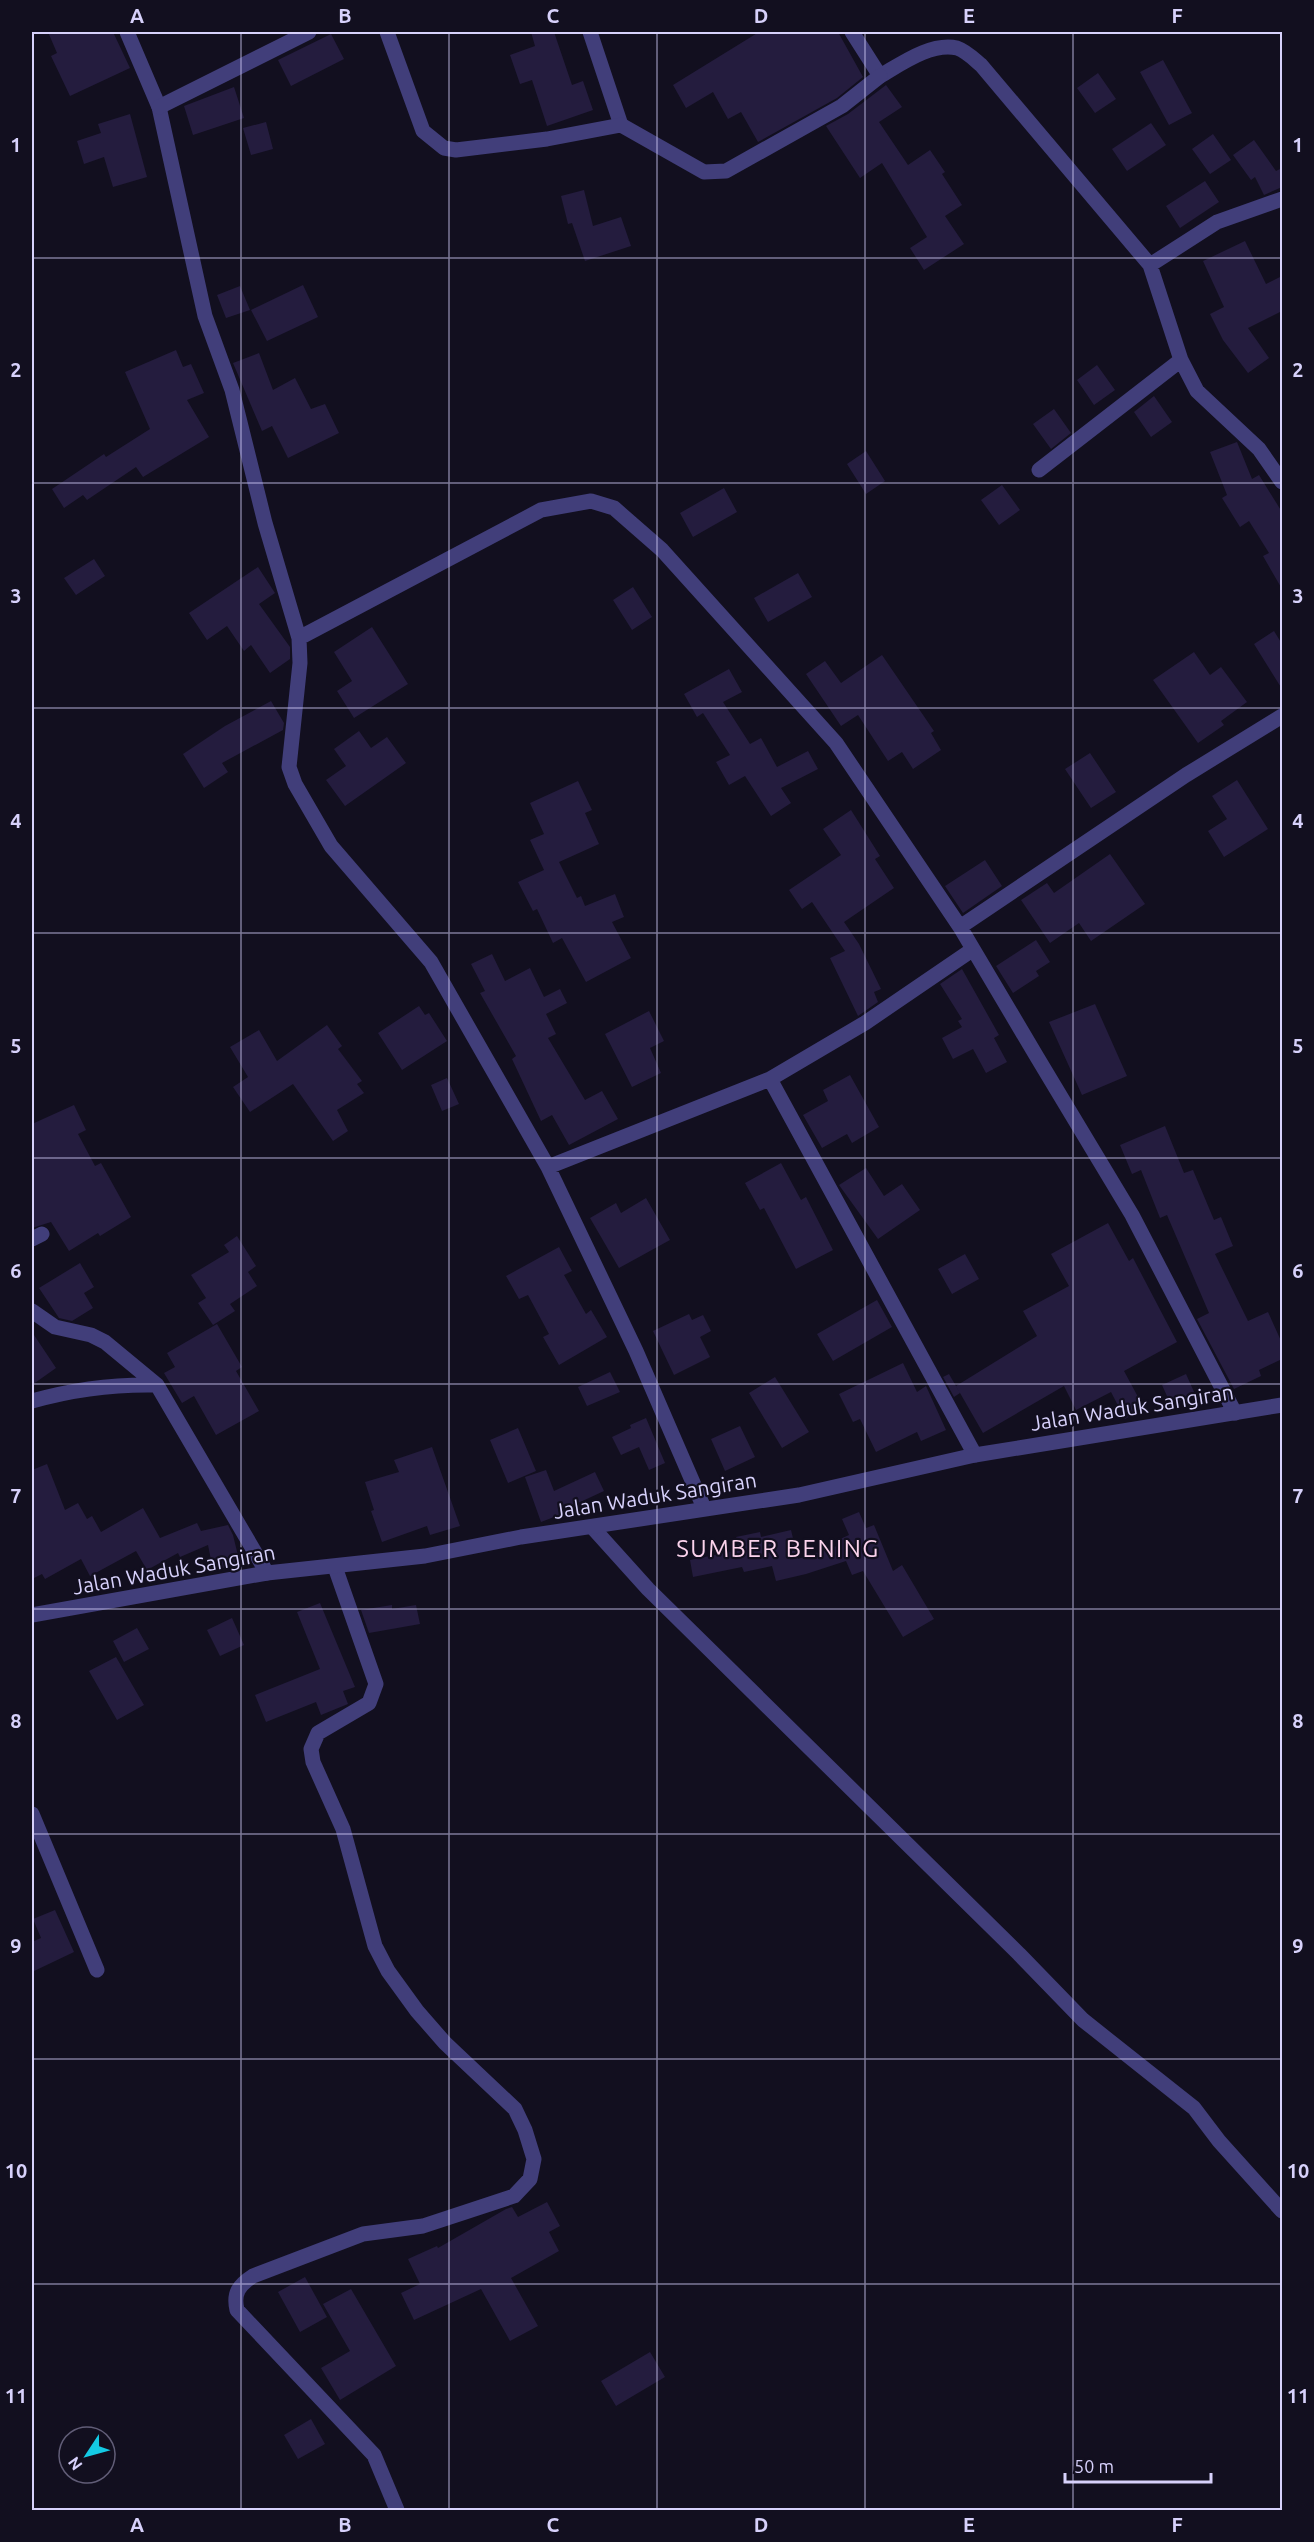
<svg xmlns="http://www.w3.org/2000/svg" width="1314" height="2542" font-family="Ubuntu,sans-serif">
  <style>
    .building { fill: #241c3e }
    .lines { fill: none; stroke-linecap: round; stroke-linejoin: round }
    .minor { stroke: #413e7a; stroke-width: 15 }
    .tertiary { stroke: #413e7a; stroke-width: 15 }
    .grid { fill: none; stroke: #d7d1fb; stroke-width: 1.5; stroke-opacity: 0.55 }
    .labels { text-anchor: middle; stroke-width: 4.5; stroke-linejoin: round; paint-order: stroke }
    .street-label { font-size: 21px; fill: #d7d1fb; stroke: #120f1f }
    .quarter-label { font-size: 24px; letter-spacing: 1.5px; fill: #fbd3ec; stroke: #120f1f }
    .neatline { fill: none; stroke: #d7d1fb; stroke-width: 2 }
    .grid-label { font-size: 20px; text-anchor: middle; font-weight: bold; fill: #d7d1fb }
  </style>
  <rect width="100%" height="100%" fill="#120f1f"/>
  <path class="building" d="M48,32H113L130,68L70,96L51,56L57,53Z
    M531,32H554L572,85L583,81L593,110L547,126L532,80L520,84L510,55L535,46Z
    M759,32H838L863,77L837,98L758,142L741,112L728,119L713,92L686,108L673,85Z
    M331,34L344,59L291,86L278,60Z
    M1163,60L1192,113L1169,125L1140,72Z
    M1098,73L1116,99L1095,113L1077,88Z
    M886,85L902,107L879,122L908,165L930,150L945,172L942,174L962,205L945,216L964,244L924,270L910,248L927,237L882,163L860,178L826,126L848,114Z
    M234,87L244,118L193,135L184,106Z
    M130,114L147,177L113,187L104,157L84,164L77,141L101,133L98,124Z
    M266,122L273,149L251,155L243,128Z
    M1151,123L1166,145L1127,171L1112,149Z
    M1213,134L1231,160L1210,174L1192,149Z
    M1254,140L1276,171L1282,168V187L1264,195L1255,177L1251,180L1233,155Z
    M1205,181L1219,202L1180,228L1166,206Z
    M584,190L593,226L621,217L631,246L585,261L572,223L568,224L561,196Z
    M1245,241L1266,284L1282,276V311L1248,328L1269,358L1248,373L1223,340L1210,314L1224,307L1203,261Z
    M303,285L318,317L267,341L251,310Z
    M240,286L250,310L226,318L217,295Z
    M176,350L183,367L191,364L204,393L187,400L209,437L143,477L136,467L87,500L83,495L64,508L52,489L104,454L106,457L150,429L125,372Z
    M259,353L273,390L295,378L311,409L325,404L339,433L288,458L272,426L262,431L233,363Z
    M1097,365L1115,390L1094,405L1077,380Z
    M1154,396L1172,422L1151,437L1134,412Z
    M1054,409L1071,433L1051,449L1033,424Z
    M1237,442L1252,479L1259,475L1282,512V589L1263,556L1269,553L1249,521L1240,527L1222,498L1227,495L1210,452Z
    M866,451L885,481L866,494L847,464Z
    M1002,485L1020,510L999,525L981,500Z
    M724,488L737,512L693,537L680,513Z
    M94,559L105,576L76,595L64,578Z
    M258,567L275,593L259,604L290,647V659L270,673L251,645L244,651L227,626L207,640L189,613Z
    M798,573L812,597L768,622L754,598Z
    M633,587L652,617L632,630L613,600Z
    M372,627L408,684L354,718L337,691L352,681L334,652Z
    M1274,631L1282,644V689L1254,644Z
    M1194,652L1210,675L1221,667L1247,702L1221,721L1224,725L1198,743L1153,680Z
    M882,655L934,731L931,733L941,750L913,769L902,752L888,761L858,715L841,726L806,674L825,661L841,683Z
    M729,669L742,692L723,702L750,744L761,738L777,767L808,751L818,769L781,788L791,803L771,816L745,776L729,785L716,762L730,755L703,713L697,717L684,694Z
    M271,701L284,723L283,730L222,763L228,772L204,788L183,754L225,726Z
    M359,731L371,748L387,737L406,763L345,806L326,780L346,766L334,749Z
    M1090,753L1116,792L1091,808L1065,769Z
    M1237,780L1268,829L1224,857L1208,831L1227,819L1212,796Z
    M578,781L592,810L585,813L599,844L559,862L577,898L581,896L585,906L615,894L624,917L612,922L631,958L586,982L562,938L553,943L537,909L533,911L518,882L544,870L530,840L544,834L530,803Z
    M851,810L880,856L875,859L894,888L844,922L859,944L881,989L874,992L878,1002L858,1016L830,958L845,951L812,902L802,909L789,890L841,855L823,829Z
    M1110,854L1145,904L1091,941L1079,923L1050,943L1021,900L1047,883L1054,893Z
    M985,860L1002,886L963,913L945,886Z
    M1036,940L1050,962L1036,971L1039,976L1013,993L996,966Z
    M492,954L505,981L530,968L544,997L560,989L567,1003L546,1014L556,1034L548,1038L585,1100L602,1091L618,1119L569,1145L552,1115L541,1121L512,1059L516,1056L480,993L485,991L471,964Z
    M962,969L999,1035L994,1038L1007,1062L986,1073L973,1049L953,1059L942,1038L962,1027L958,1021L962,1019L940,984Z
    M1095,1004L1127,1076L1082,1095L1049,1022Z
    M419,1006L425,1015L429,1013L447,1041L402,1070L378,1033Z
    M649,1011L664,1041L650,1048L661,1073L632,1087L605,1034Z
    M327,1025L342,1046L338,1049L362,1081L357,1084L364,1093L337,1110L348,1131L333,1141L293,1084L250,1112L233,1087L248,1077L230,1047L259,1030L277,1061Z
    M850,1075L879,1127L852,1143L847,1134L822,1148L803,1115L828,1101L823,1090Z
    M447,1078L459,1104L442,1111L431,1085Z
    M74,1105L86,1130L78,1134L95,1166L101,1163L131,1217L100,1236L98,1233L69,1251L51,1222L32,1228V1124Z
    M1165,1126L1184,1173L1193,1170L1214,1220L1221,1217L1233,1246L1215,1254L1248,1321L1268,1312L1282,1343V1359L1259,1370L1261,1376L1234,1389L1197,1319L1209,1313L1167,1215L1160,1218L1141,1170L1132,1174L1120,1145Z
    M781,1163L801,1200L806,1197L833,1250L796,1269L764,1208L760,1210L745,1183Z
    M866,1168L884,1196L902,1184L920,1210L878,1239L839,1185Z
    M646,1198L670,1240L619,1268L590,1218L616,1203L621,1213Z
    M1108,1223L1129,1261L1133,1258L1177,1342L1124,1371L1144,1408L1125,1419L1111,1392L1076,1410L1064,1386L983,1433L956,1386L1037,1336L1023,1311L1069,1286L1051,1254Z
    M237,1236L256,1266L248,1272L257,1286L230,1304L235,1311L213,1325L198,1303L206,1298L191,1275L229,1252L224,1245Z
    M559,1247L572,1271L564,1275L586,1314L591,1310L607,1337L559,1365L543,1337L549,1334L528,1295L519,1299L506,1276Z
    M965,1254L979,1279L952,1294L938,1269Z
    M80,1263L94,1287L84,1293L93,1308L72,1321L59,1318L39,1288Z
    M877,1300L892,1327L833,1361L817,1334Z
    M689,1314L692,1320L703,1315L711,1331L700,1337L710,1357L674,1375L653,1331Z
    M217,1324L242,1367L236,1371L259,1411L216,1435L194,1396L182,1403L164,1373L175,1367L167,1353Z
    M32,1332L56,1368L32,1385Z
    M903,1363L917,1392L926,1386L946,1430L921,1441L917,1432L876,1452L860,1419L853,1422L839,1394Z
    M610,1372L620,1392L587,1406L578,1387Z
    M949,1374L960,1393L954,1397L943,1377Z
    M1186,1374L1195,1394L1171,1405L1162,1385Z
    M775,1377L809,1432L782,1448L749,1393Z
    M646,1418L665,1463L649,1470L639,1447L621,1455L612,1437L631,1428L630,1425Z
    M740,1426L755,1457L725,1471L711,1439Z
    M518,1428L536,1471L508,1483L490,1440Z
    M432,1447L460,1526L430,1535L427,1526L382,1542L371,1511L374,1510L365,1482L399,1472L394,1460Z
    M47,1464L65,1510L78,1503L87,1519L92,1516L101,1532L143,1508L160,1538L197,1523L201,1531L228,1525L233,1535L240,1564L213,1570L208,1545L180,1557L178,1553L147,1570L136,1551L90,1576L81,1559L45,1579L42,1574L32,1579V1470Z
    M546,1470L554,1491L595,1472L604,1491L561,1511L562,1514L541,1522L525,1477Z
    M859,1512L866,1528L874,1525L893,1571L902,1565L934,1619L903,1637L863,1571L852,1575L846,1561L806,1574L776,1581L772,1566L744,1572L742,1567L693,1577L690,1560L739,1550L736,1537L760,1532L761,1537L791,1530L798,1559L840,1545L838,1540L849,1535L842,1519Z
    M320,1603L355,1687L343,1691L348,1704L321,1715L316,1702L266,1722L255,1695L320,1669L297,1612Z
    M392,1605V1609L416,1605L420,1624L369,1633L361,1610Z
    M232,1618L244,1645L220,1656L207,1630Z
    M137,1628L149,1649L124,1662L113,1641Z
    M116,1657L144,1705L117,1720L89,1671Z
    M55,1910L74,1952L32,1972V1942L41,1938L33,1919Z
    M547,2202L560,2226L549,2232L559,2251L511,2278L538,2326L510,2341L481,2289L414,2320L401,2293L420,2284L408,2259L437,2246L438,2248L506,2209L512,2207L518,2217Z
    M305,2277L327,2317L300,2332L278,2292Z
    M351,2289L396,2366L340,2400L321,2368L350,2351L323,2304Z
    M650,2352L665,2377L616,2406L601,2381Z
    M311,2419L325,2444L298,2459L284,2435Z"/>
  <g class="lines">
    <path class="minor" d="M127,32L159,107L205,316L232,390L265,523L299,638L300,663L289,767L295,784L331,846L431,962L548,1167L636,1351L704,1508
      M590,32L621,125
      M852,32L880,76C901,64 931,42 957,48C966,51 974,59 981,65L1150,265L1181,360L1197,391L1259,449L1282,482
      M1150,265L1217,222L1282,199
      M1039,470L1181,360
      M299,638L541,510L591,501L614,508L662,550L836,743L960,927L1037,1057L1132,1215L1235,1413
      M960,927L1186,775L1282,716
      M770,1079L975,1455
      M548,1167L770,1079L865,1023L972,950
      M32,1239L42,1234
      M32,1311L55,1327L91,1335L105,1342L157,1385L267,1573
      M32,1401C74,1389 113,1384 157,1385
      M593,1528L648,1589L1019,1954L1083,2020L1194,2108L1219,2141L1282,2211
      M335,1567L376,1684L369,1703L318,1733L311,1749L313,1762L343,1829L375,1946L388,1971L417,2011L445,2043L515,2109L525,2130L534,2159L530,2179L514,2196L423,2226L363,2234L253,2276C239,2285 233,2293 237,2310L374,2455L397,2510
      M32,1814L97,1970"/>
    <path class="tertiary" d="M387,32L423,131L444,148L456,150L547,139L621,125L704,172L726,171L842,106L880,76
      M159,107L309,32
      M32,1615L267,1573L425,1556L521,1537L799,1495L975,1455L1282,1405"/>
  </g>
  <path class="grid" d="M241,32V2510M449,32V2510M657,32V2510M865,32V2510M1073,32V2510M32,258H1282M32,483H1282M32,708H1282M32,933H1282M32,1158H1282M32,1384H1282M32,1609H1282M32,1834H1282M32,2059H1282M32,2284H1282"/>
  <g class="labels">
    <g class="street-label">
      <text transform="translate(1132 1408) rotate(-9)" y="7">Jalan Waduk Sangiran</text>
      <text transform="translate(655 1496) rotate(-9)" y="7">Jalan Waduk Sangiran</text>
      <text transform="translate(174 1570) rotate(-10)" y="7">Jalan Waduk Sangiran</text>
    </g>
    <g class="quarter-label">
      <text x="778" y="1557">SUMBER BENING</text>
    </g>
  </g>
  <rect width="1314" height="2542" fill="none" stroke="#120f1f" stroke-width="66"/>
  <g transform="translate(87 2455) rotate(234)"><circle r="28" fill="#120f1f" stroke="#615d77" stroke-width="1.5"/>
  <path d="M0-4.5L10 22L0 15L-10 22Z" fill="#14cae4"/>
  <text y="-9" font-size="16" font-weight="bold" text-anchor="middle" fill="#d7d1fb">N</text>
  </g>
  <path d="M1065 2473v9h146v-9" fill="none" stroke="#d7d1fb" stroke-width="3"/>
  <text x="1074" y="2473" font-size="18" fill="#d7d1fb" stroke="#120f1f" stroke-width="4.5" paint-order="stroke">50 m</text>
  <rect x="33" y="33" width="1248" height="2476" class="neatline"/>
  <g class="grid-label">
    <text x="137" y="23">A</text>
    <text x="345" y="23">B</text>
    <text x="553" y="23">C</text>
    <text x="761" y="23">D</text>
    <text x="969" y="23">E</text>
    <text x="1177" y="23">F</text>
    <text x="16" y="152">1</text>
    <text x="1298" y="152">1</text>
    <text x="16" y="377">2</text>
    <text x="1298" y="377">2</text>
    <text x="16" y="603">3</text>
    <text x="1298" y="603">3</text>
    <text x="16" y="828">4</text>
    <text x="1298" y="828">4</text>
    <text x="16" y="1053">5</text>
    <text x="1298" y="1053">5</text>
    <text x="16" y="1278">6</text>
    <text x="1298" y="1278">6</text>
    <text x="16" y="1503">7</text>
    <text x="1298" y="1503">7</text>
    <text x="16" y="1728">8</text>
    <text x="1298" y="1728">8</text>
    <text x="16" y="1953">9</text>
    <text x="1298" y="1953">9</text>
    <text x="16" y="2178">10</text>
    <text x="1298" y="2178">10</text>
    <text x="16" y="2403">11</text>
    <text x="1298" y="2403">11</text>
    <text x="137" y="2532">A</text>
    <text x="345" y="2532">B</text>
    <text x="553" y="2532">C</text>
    <text x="761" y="2532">D</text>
    <text x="969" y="2532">E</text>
    <text x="1177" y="2532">F</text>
  </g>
</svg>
